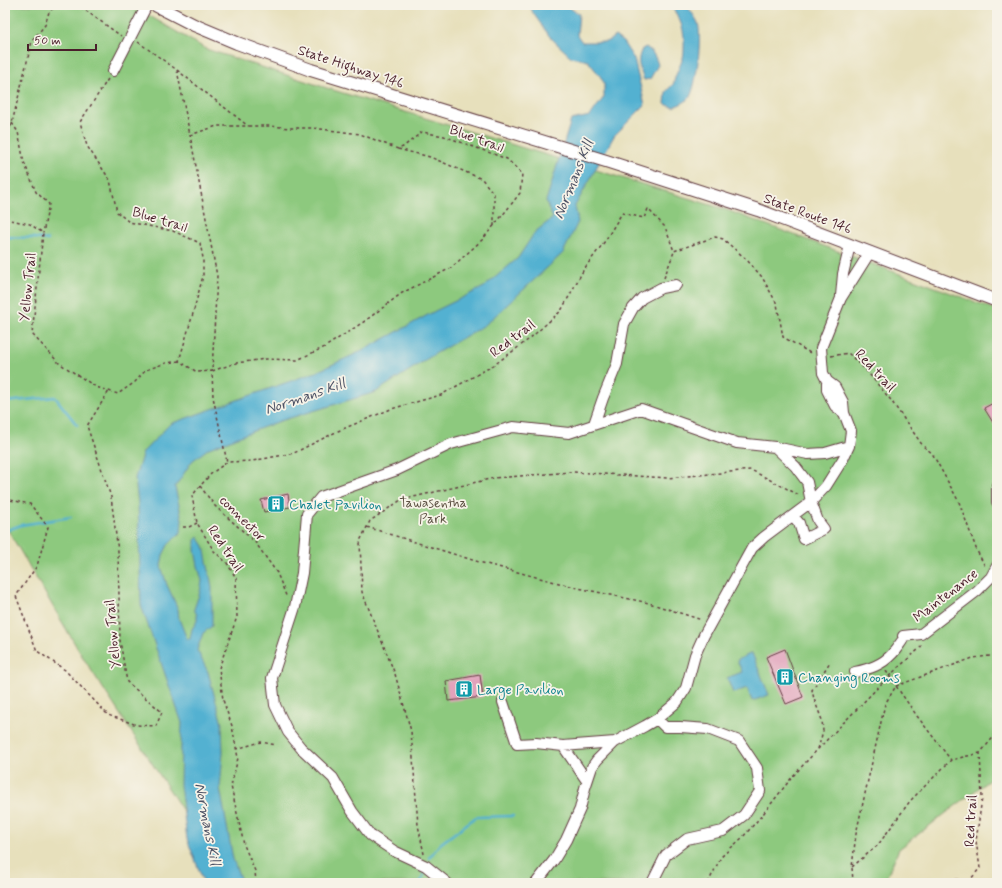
<svg xmlns="http://www.w3.org/2000/svg" width="1002" height="888" font-family="Mynerve,sans-serif">
  <style>
    .green { fill: #8dc97e; stroke: #6c7454 }
    .water { fill: #53b1d1; stroke: #4e687e }
    .lines { fill: none; stroke-linecap: round; stroke-linejoin: round }
    .stream { stroke: #53b1d1; stroke-width: 2.5 }
    .building { fill: #e1a2bb }
    .minor-casing { stroke: #623c41; stroke-width: 12 }
    .major-casing { stroke: #623c41; stroke-width: 14 }
    .path { stroke: #623c41; stroke-width: 1.5; stroke-dasharray: 3 3; stroke-linecap: butt }
    .minor { stroke: #fff; stroke-width: 10 }
    .major { stroke: #fff; stroke-width: 12 }
    .labels { text-anchor: middle; stroke-width: 3.5; stroke-linejoin: round; paint-order: stroke }
    .street-label { font-size: 14px; fill: #4a1f2b; stroke: #f7f3e8 }
    .park-label { font-size: 14px; fill: #5e5244; stroke: #f7f3e8 }
    .culture-label { font-size: 14px; fill: #0d838f; stroke: #f7f3e8; text-anchor: start }
    .water-label { font-size: 15px; font-style: italic; fill: #4d5265; stroke: #f7f3e8 }
  </style>
  <rect width="100%" height="100%" fill="#f7f3e8"/>
  <filter id="ink" filterUnits="userSpaceOnUse"><feTurbulence type="fractalNoise" baseFrequency=".025" numOctaves="2"/><feDisplacementMap in="SourceGraphic" scale="8" xChannelSelector="R" yChannelSelector="G"/><feConvolveMatrix kernelMatrix="1 2 1 2 8 2 1 2 1" color-interpolation-filters="sRGB"/></filter>
  <filter id="wash" filterUnits="userSpaceOnUse"><feTurbulence type="fractalNoise" baseFrequency=".012" numOctaves="4" result="noise"/><feDisplacementMap in="SourceGraphic" scale="16" xChannelSelector="R" yChannelSelector="G"/><feGaussianBlur stdDeviation="0.9" result="paint"/><feColorMatrix in="noise" values="0 0 0 0 0 0 0 0 0 0 0 0 0 0 0 0 0 1.4 0 .05"/><feComposite in="paint" operator="in"/></filter>
  <g filter="url(#wash)">
    <rect width="100%" height="100%" fill="#e7e0bc"/>
    <path class="green" d="M5,5H131L206,49L333,90L724,209L997,310V774L899,849L884,883H230L82,656L5,525Z"/>
    <path class="water" d="M530,5H565L579,14L577,35L582,42H607L615,36L623,42L634,59L645,105L614,136L575,206L578,222L563,253L521,292L485,325L433,355L376,392L280,421L209,448L192,461L175,487L182,519L181,532L168,545L163,555L161,566L167,585L178,609L179,619L187,639H190L192,629L197,621V615L194,609L200,592L202,581L198,566L195,550V540L198,537L204,546L212,587V626L203,633L197,650L208,672L222,724L223,752L220,788L233,859L242,883H204L187,839L180,785L181,746L182,723L141,605L138,503L135,478L143,452L170,424L316,372L362,351L435,311L484,287L518,258L535,232L553,218L549,210L546,201L571,120L590,116L604,97V83L600,76L588,61L571,57L550,37L533,13Z
      M670,5H686C690,10 696,18 698,23C702,35 697,88 689,98C685,103 678,105 673,107L665,104L666,92L674,83C674,77 680,67 682,60C684,56 684,52 684,48C685,30 681,19 670,5Z
      M646,47C653,52 656,57 658,65L650,79L644,80C639,67 636,61 642,49Z
      M752,653L769,695L752,701L747,688L733,693L727,678L742,672L737,660Z"/>
    <g class="lines">
      <path class="stream" d="M5,237L34,238L48,240
        M5,402L55,397L77,425
        M5,531L21,525L71,517
        M429,858L440,844L476,817L513,816
        M420,883L424,874"/>
    </g>
    <g id="blocks">
      <path class="building" d="M997,401V429L984,408Z
        M288,494L290,507L264,512L261,500Z
        M785,649L803,697L786,704L766,657Z
        M480,675L483,697L448,701L446,681Z"/>
    </g>
  </g>
  <g filter="url(#ink)">
    <use href="#blocks" fill-opacity="0" stroke="#623c41" stroke-width="1"/>
    <g class="lines">
      <defs>
        <path id="minor" d="M113,71L147,5
          M841,296L843,274L850,245
          M827,381L835,387L843,402L844,413
          M594,424L603,398L617,364L624,324L633,308L642,298L661,288L676,285
          M775,447L808,454L825,453L849,446
          M997,485V502
          M903,636L921,634L977,591L991,577L997,566
          M855,672C869,669 882,665 892,654C896,650 899,645 902,641
          M503,702L517,744L536,743L563,746L615,742
          M563,746L587,781
          M447,883L426,866L394,851L370,835L352,811L333,778L301,748L288,732L275,705L272,678L295,607L302,573L307,514L321,497L397,470L451,444L513,427L569,433L641,409L737,443L775,447L795,466L807,482L811,502L818,521L824,529L804,539L799,523L793,516
          M536,883L554,860L566,840L580,809L585,788L592,767L597,760L615,742L645,726L657,719L677,702L686,688L695,655L704,635L752,548L764,537L811,502L826,486L843,459L849,446L851,431L844,413L835,406L827,390V381L823,373L821,348L841,298L870,252
          M652,883L666,855L687,839L723,831L744,815L760,791L757,768L739,741L708,729L680,727H665L657,719"/>
        <path id="major" d="M155,5L194,25L237,43L311,70L606,161L758,210L997,301"/>
      </defs>
      <use href="#minor" class="minor-casing"/>
      <use href="#major" class="major-casing"/>
      <path class="path" d="M69,5L82,8L121,36
        M138,42L177,70L190,135L217,126H271L290,128H313L360,134L398,149L403,147L422,132L444,136L507,159L522,174L520,193L506,211L482,240L451,268L402,293L365,321L325,347L297,360L266,359L236,363L212,371L217,276L190,135
        M177,70L248,126
        M108,79L80,122L87,146L110,180L117,212L129,222L173,231L200,243L203,258V276L192,317L179,361L197,372L212,371L213,397L227,462
        M12,123L18,132L24,162L36,192L49,204L43,233
        M5,138L12,123L32,41L45,25L49,12L56,5
        M398,149L430,157L482,179L494,194V226
        M5,219L30,224L43,233L32,334L59,363L96,387L118,394L135,382L146,370L166,363L179,361
        M664,278L674,252
        M831,356L848,353L865,369L890,399L923,446L932,453L959,502L977,551L986,568
        M200,486L215,506L255,542L277,573L287,598
        M5,499L30,504L48,527L37,566L16,596L37,651L65,670L108,715L137,725L156,726L162,712L127,682L120,641L118,551L111,497L87,426L109,391
        M183,527H189L197,523
        M367,527L479,562L578,588L649,603L702,620
        M886,671L896,686L973,658L997,655
        M236,749L261,742L276,745
        M818,749L823,731L822,720L814,699L812,690L830,662
        M424,854L418,825L411,731L395,674L362,592L360,541L370,521L401,500L494,478L572,472L668,478L751,470L799,495
        M852,867L878,845L910,801L951,760L980,753
        M256,883L255,871L244,845L231,786L238,758L232,726L223,700L219,668L237,617L236,578L227,563L214,551L197,523L192,496L200,486L212,473L227,462L252,461L294,453L338,431L391,409L441,395L494,365L528,340L561,311L584,269L605,241L622,213L644,218L648,209L665,227L674,251L715,237L723,239L746,259L762,277L777,304L783,337L812,354
        M708,883L721,857L743,837L763,814L793,776L818,749L889,676L920,648L923,643
        M853,883L852,867L856,834L885,704L896,686L917,716L951,760
        M939,883L943,879L970,880L980,868L976,841L982,798L980,753L997,733"/>
      <use href="#minor" class="minor"/>
      <use href="#major" class="major"/>
    </g>
  </g>
  <defs>
    <symbol id="building-square" viewBox="-11 -11 22 22"><rect x="-9" y="-9" width="18" height="18" rx="4" fill="#0f9aa8" stroke="#f7f3e8"/><path d="M-4-6H4V6H1V3H-1V6H-4ZM-2.5-4.3h1.7v1.8h-1.7ZM.8-4.3h1.7v1.8H.8ZM-2.5-1h1.7V.8h-1.7ZM.8-1h1.7V.8H.8Z" fill="#fff"/></symbol>
  </defs>
  <g fill-rule="evenodd">
    <use href="#building-square" x="266" y="494" width="20" height="20"/>
    <use href="#building-square" x="775" y="667" width="20" height="20"/>
    <use href="#building-square" x="454" y="679" width="20" height="20"/>
  </g>
  <g class="labels">
    <g class="street-label">
      <text transform="translate(351 66) rotate(18)" y="5">State Highway 146</text>
      <text transform="translate(477 138) rotate(20)" y="5">Blue trail</text>
      <text transform="translate(808 213) rotate(20)" y="5">State Route 146</text>
      <text transform="translate(160 219) rotate(17)" y="5">Blue trail</text>
      <text transform="translate(27 287) rotate(-84)" y="5">Yellow Trail</text>
      <text transform="translate(512 338) rotate(-37)" y="5">Red trail</text>
      <text transform="translate(876 370) rotate(47)" y="5">Red trail</text>
      <text transform="translate(243 518) rotate(45)" y="5">connector</text>
      <text transform="translate(226 548) rotate(56)" y="5">Red trail</text>
      <text transform="translate(945 595) rotate(-38)" y="5">Maintenance</text>
      <text transform="translate(112 634) rotate(-95)" y="5">Yellow Trail</text>
      <text transform="translate(970 821) rotate(-87)" y="5">Red trail</text>
    </g>
    <g class="park-label">
      <text x="433" y="507">Tawasentha<tspan x="433" dy="16">Park</tspan></text>
    </g>
    <g class="culture-label">
      <text x="289" y="509">Chalet Pavilion</text>
      <text x="798" y="682">Changing Rooms</text>
      <text x="477" y="694">Large Pavilion</text>
    </g>
    <g class="water-label">
      <text transform="translate(573 179) rotate(-68)" y="5">Normans Kill</text>
      <text transform="translate(305 396) rotate(-19)" y="5">Normans Kill</text>
      <text transform="translate(208 824) rotate(79)" y="5">Normans Kill</text>
    </g>
  </g>
  <rect width="1002" height="888" fill="none" stroke="#f7f3e8" stroke-width="20"/>
  <path d="M28 44v6h68v-6" fill="none" stroke="#4a1f2b" stroke-width="2"/>
  <text x="34" y="44" font-size="12" fill="#4a1f2b" stroke="#f7f3e8" stroke-width="3" paint-order="stroke">50 m</text>
</svg>
